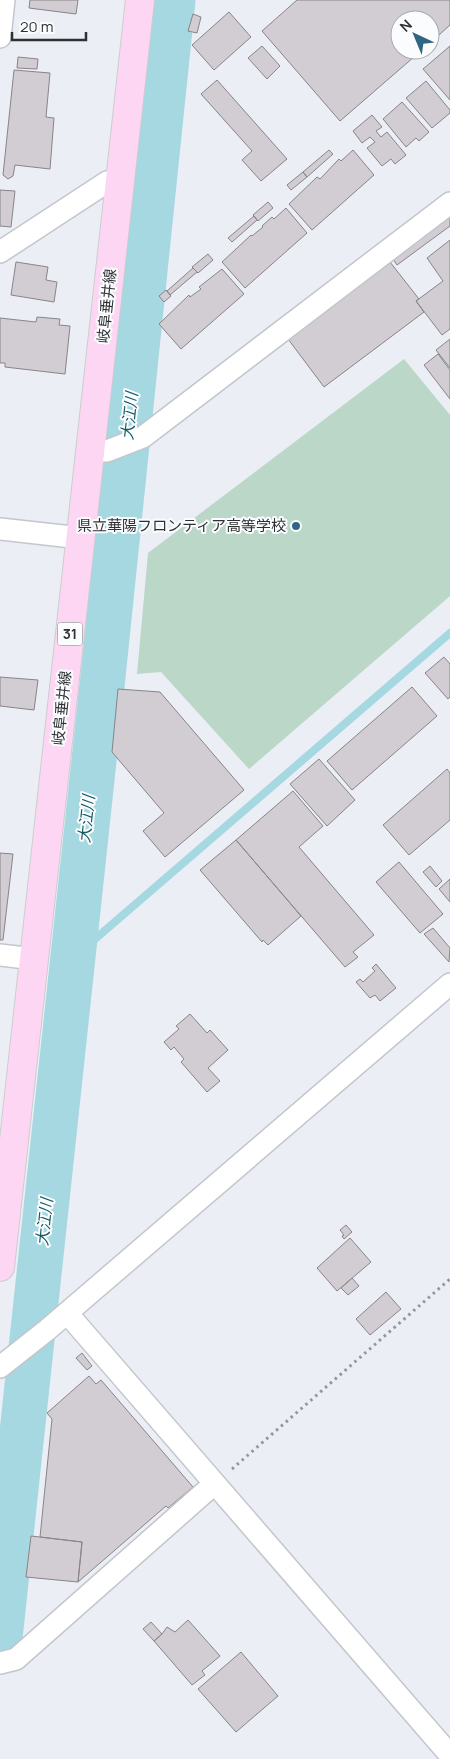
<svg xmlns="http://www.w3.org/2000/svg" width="450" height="1759" font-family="Manrope,'Noto Sans JP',sans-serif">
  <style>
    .green { fill: #bbd7c8 }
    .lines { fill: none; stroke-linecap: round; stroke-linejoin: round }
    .stream { stroke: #a5d8e0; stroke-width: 8 }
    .river { stroke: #a5d8e0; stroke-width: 45 }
    .building { fill: #d2cdd2; stroke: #888489 }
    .minor-casing { stroke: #c3c6cc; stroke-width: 24 }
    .primary-casing { stroke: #cdcdce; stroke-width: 30 }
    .path { stroke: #94969b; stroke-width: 3; stroke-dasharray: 2.5 4; stroke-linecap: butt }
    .minor { stroke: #fff; stroke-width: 21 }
    .primary { stroke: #fdd6f4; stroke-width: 28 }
    .poi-dot { fill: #326582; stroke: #fafcfe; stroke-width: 2 }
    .labels { text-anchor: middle; stroke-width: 4; stroke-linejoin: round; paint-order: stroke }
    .shield { fill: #fafcfe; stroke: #6c6d70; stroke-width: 1 }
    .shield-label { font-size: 14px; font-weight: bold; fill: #2f3033 }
    .street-label { font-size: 15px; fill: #2f3033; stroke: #fafcfe }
    .poi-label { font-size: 15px; fill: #2f3033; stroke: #fafcfe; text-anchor: end }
    .water-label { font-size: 16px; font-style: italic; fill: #175b65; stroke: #fafcfe }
  </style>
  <rect width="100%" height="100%" fill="#ebeef5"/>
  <path class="green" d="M404,359L450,415V596L249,769L161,672L137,674L148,553Z"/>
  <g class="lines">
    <path class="stream" d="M73,958L450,633"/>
    <path class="river" d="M0,1638L102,686L173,0"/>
  </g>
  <path class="building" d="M30,0H78L76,14L29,8Z
    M297,0H450V25L430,43V20H400V50H422L340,121L262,31Z
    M229,12L251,37L214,70L192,45Z
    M193,14L201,17L197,33L188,31Z
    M262,46L280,66L267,79L248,58Z
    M450,46V100L423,69Z
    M18,57L38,59L37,69L17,68Z
    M14,70L50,73L46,117L54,118L50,169L15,165L13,176L8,179L3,175Z
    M217,80L287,159L261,181L242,160L252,151L201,94Z
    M426,81L450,110V113L432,128L406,98Z
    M402,102L429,132L419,141L416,138L406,147L383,119Z
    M372,115L382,127L376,131L381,137L387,132L406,155L395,164L391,159L382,166L367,148L375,142L370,137L362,143L353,131Z
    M329,150L333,154L307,177L303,172Z
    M353,150L374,175L312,230L289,204L317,177L320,179L339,159L341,161Z
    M303,172L307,177L291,190L287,185Z
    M0,190L15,191L11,227L0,226Z
    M268,202L273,208L258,221L253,215Z
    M286,208L307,233L245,288L222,262L251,235L252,236L263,227L262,226L272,217L274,219Z
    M254,216L257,220L232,242L228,238Z
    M450,216V226L397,265L393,259Z
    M450,240V329L442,335L416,301L443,281L427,258Z
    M208,254L213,260L198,273L192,267Z
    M16,262L48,267L46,280L57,282L54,302L11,295Z
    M390,262L419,299L416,301L424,312L324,387L288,339Z
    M193,268L197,272L170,295L167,291Z
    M222,269L244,294L181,349L159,324L189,295L190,297L201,289L199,287Z
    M166,290L171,296L164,302L159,296Z
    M37,317L60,319L59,325L70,326L65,374L5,367V363H0V318L36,322Z
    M450,339V368L436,350Z
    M438,354L450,370V399L424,365Z
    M444,657L450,664V697L448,699L425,673Z
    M0,677L38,680L34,710L0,706Z
    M412,687L437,716L352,790L327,761Z
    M118,689L160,692L244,790L165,857L143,831L164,813L112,752Z
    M319,759L355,800L327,826L290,784Z
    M447,769L450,773V820L409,855L383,825Z
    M293,791L323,826L299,847L374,935L353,952L358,957L345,967L236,840Z
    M236,840L301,916L268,945L263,940L262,942L200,870Z
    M0,853L13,854L3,940H0Z
    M399,862L443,914L420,933L376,882Z
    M430,866L442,881L436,887L423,872Z
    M450,879V902L439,889Z
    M433,928L450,948L449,962L424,934Z
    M376,964L396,988L380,1001L375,995L370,998L356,982L360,979L363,982L375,971L372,968Z
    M190,1014L207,1033L210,1030L228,1050L208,1068L220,1081L207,1092L181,1062L184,1059L174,1047L171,1050L164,1042L179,1029L176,1026Z
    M346,1225L352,1232L344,1239L342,1236L344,1235L340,1230Z
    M350,1238L371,1262L337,1291L317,1268Z
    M352,1278L359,1286L348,1295L341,1288Z
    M386,1292L401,1309L370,1335L356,1319Z
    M82,1353L92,1366L87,1370L76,1358Z
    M89,1376L96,1384L101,1380L193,1487L168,1508L166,1506L78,1582L82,1542L40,1537L52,1419L47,1413Z
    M31,1536L82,1542L78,1582L26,1577Z
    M188,1620L220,1656L202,1671L205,1675L192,1685L154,1641L162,1634L167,1627L175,1632Z
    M151,1622L162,1634L154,1641L143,1629Z
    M241,1652L278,1696L236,1732L198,1689Z"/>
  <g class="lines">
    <defs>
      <path id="minor" d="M0,37L4,0
        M0,252L107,182L121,179
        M91,451H107L143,437L450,203
        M0,529L81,538
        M0,955L34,959
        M67,1313L450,1755
        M0,1367L47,1330L450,984
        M0,1663L16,1659L214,1484"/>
      <path id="primary" d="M0,1267L140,0"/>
    </defs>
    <use href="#minor" class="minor-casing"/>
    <use href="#primary" class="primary-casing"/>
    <path class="path" d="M232,1469L450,1279"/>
    <use href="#minor" class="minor"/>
    <use href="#primary" class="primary"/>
  </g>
  <circle class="poi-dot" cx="296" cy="526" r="5"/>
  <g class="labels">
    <rect class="shield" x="57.5" y="622.5" width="25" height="23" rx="4"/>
    <g class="shield-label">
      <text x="70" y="639">31</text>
    </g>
    <g class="street-label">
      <text transform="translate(107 306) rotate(-84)" y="5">岐阜垂井線</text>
      <text transform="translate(62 708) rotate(-84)" y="5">岐阜垂井線</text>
    </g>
    <g class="poi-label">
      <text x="286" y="531">県立華陽フロンティア高等学校</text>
    </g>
    <g class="water-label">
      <text transform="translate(129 416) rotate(-84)" y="6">大江川</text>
      <text transform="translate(86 819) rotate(-84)" y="6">大江川</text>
      <text transform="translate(44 1222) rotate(-84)" y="6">大江川</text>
    </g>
  </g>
  <g transform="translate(415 35) rotate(316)"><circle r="24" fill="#fafcfe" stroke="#a9aaad"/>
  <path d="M0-4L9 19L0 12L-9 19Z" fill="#326582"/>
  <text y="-8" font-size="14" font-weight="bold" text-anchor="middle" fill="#2f3033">N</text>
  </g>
  <path d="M12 32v8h74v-8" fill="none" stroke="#2f3033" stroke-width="2.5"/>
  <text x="20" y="32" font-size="15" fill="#2f3033" stroke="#fafcfe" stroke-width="4" paint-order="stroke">20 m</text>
</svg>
